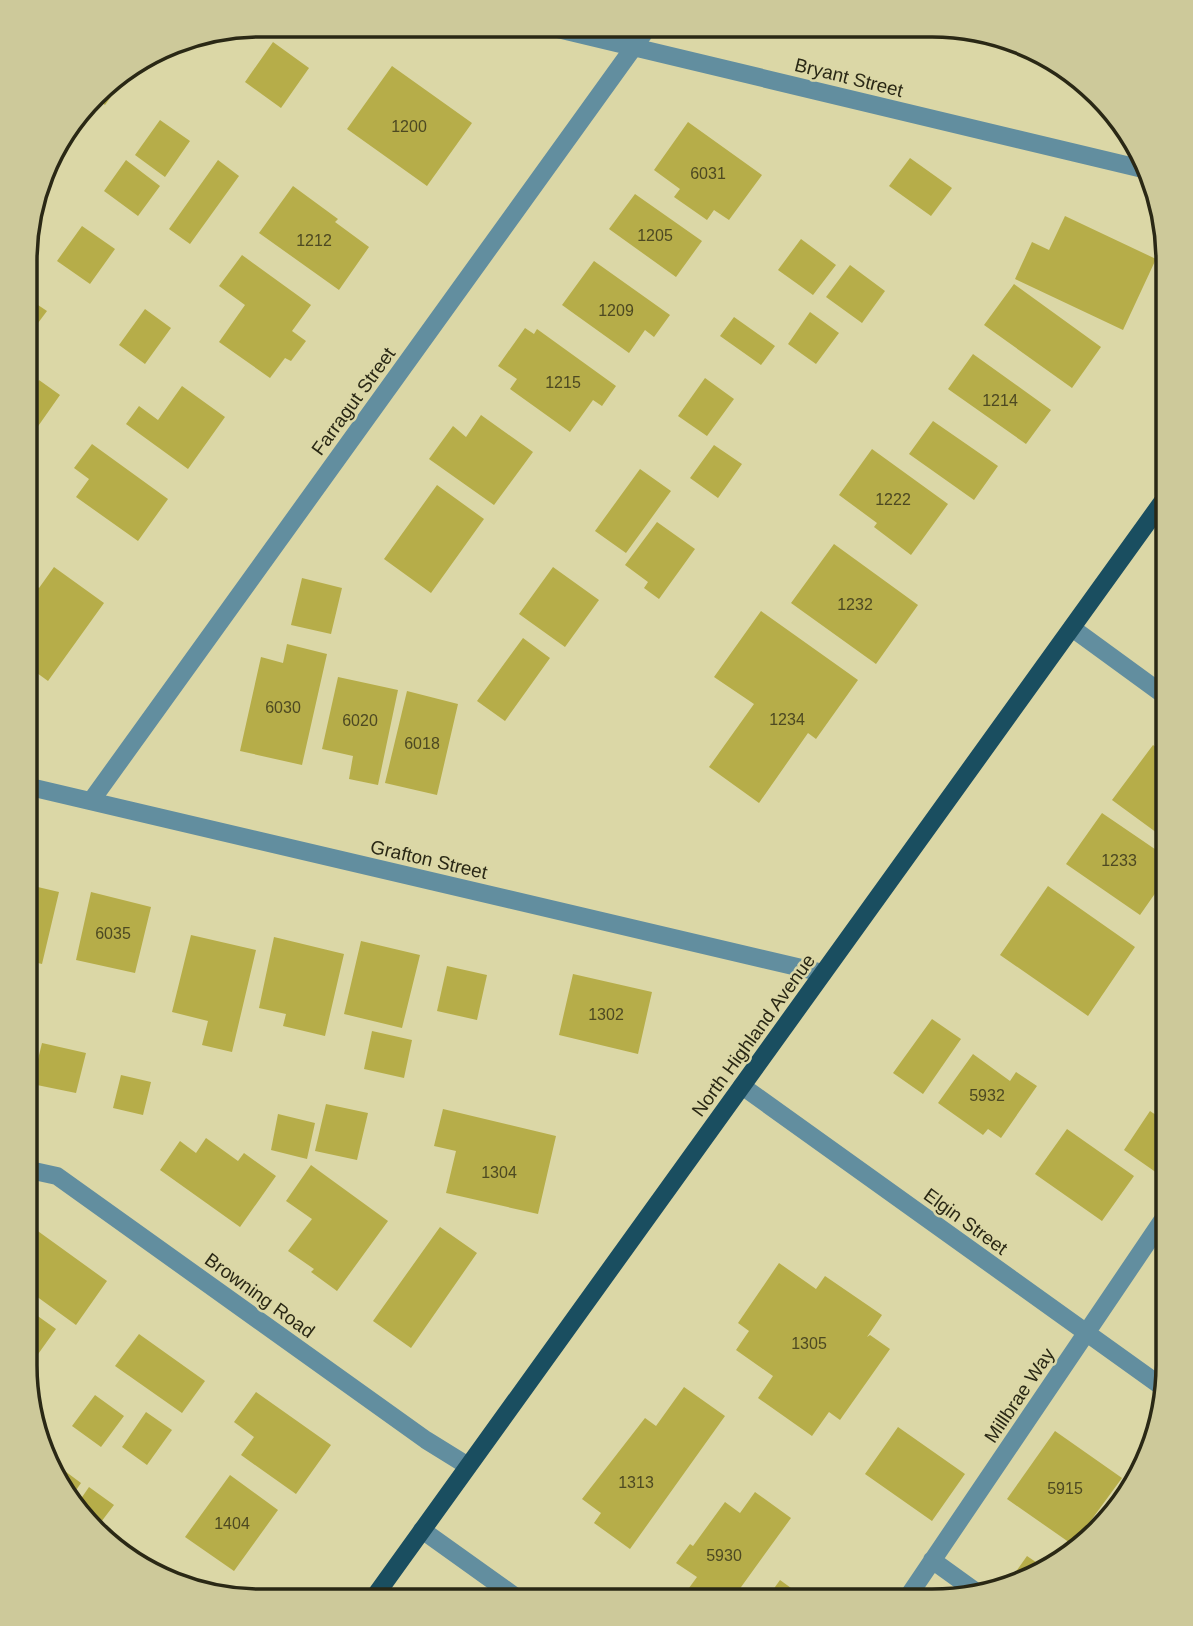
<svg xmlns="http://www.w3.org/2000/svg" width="1193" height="1626" font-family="Arial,sans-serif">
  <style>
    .building { fill: #b6ad49 }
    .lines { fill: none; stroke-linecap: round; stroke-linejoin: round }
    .minor { stroke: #628e9f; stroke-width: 18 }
    .major { stroke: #1a4e60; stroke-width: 18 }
    .labels { text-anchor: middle; stroke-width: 5; stroke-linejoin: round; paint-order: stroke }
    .number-label { font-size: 16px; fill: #4d4922 }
    .street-label { font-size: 19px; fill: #2a2815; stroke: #dbd7a6 }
    .rim { fill: none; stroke: #2a2815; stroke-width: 3.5 }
  </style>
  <rect width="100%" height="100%" fill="#dbd7a6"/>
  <path class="building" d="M273,42L309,68L281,108L245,82Z
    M392,66L472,123L427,186L347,129Z
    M132,67L105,105L94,97L105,83Z
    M160,120L190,141L165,177L135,155Z
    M688,122L762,175L729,220L714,210L707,220L674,197L680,189L654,170Z
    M910,158L952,188L931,216L889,186Z
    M126,160L160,186L138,216L104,191Z
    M218,160L239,176L190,244L169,229Z
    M293,186L338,219L335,222L369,247L339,290L259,233Z
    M635,194L702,241L676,277L609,229Z
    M1065,216L1156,259L1123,330L1015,279L1032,242L1049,250Z
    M82,226L115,249L90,284L57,261Z
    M801,239L836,265L813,295L778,270Z
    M242,255L311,305L292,331L306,341L291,361L285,358L270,378L219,342L245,305L219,286Z
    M594,261L670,315L654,337L645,330L629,353L562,305Z
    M850,265L885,291L862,323L826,297Z
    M1014,284L1101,347L1072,388L984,325Z
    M26,297L47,311L26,339Z
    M145,309L171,328L145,364L119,345Z
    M810,312L839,333L816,364L788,344Z
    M734,317L775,346L761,365L720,336Z
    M525,328L534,334L537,329L616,386L602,406L593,400L570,432L510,389L517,379L498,366Z
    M973,354L1051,410L1026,444L948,389Z
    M705,378L734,399L707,436L678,416Z
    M39,380L60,395L34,432L26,427V399Z
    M182,386L225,417L188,469L126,424L139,406L158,420Z
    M481,415L533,452L494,505L429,459L453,426L466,437Z
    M933,421L998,466L974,500L909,454Z
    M92,444L168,499L138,541L76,497L89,479L74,468Z
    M714,445L742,464L718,498L690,478Z
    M872,449L948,504L911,555L874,527L877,523L839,495Z
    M640,469L671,491L626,553L595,531Z
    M437,485L484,519L431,593L384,559Z
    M657,522L695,549L659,599L644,588L648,582L625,565Z
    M834,544L918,605L876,664L791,603Z
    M54,567L104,603L48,681L26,665V593L33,583L39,588Z
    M553,567L599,600L565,647L519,614Z
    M302,578L342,588L331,634L291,625Z
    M761,611L858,680L816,739L808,733L759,803L709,767L754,704L714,677Z
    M523,638L550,658L505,721L477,701Z
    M287,644L327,654L302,765L240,751L261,657L283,663Z
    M338,677L398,690L378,785L349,779L353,756L322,749Z
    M407,691L458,704L437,795L385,783Z
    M1153,745L1168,756V841L1112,800Z
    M1102,813L1168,858V875L1140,915L1066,864Z
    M25,884L59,892L42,964L25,960Z
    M1048,886L1135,947L1088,1016L1000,955Z
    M91,892L151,907L135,973L76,960Z
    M191,935L256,950L232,1052L202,1045L208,1021L172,1012Z
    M274,937L344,954L325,1036L283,1026L286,1014L259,1008Z
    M361,941L420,955L402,1028L344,1014Z
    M447,966L487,975L477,1020L437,1011Z
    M573,974L652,992L638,1054L559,1035Z
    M932,1019L961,1039L923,1094L893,1073Z
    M372,1031L412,1040L404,1078L364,1069Z
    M42,1043L86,1053L76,1093L32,1084Z
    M973,1054L1010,1081L1016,1072L1037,1086L1001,1138L988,1129L983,1135L938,1103Z
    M1168,1071V1095L1156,1087Z
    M121,1075L151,1082L143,1115L113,1108Z
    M326,1104L368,1113L357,1160L315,1151Z
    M443,1109L556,1136L538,1214L446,1193L456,1151L434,1146Z
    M1150,1111L1168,1123V1158L1157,1173L1124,1150Z
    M278,1114L315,1123L307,1159L271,1150Z
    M1067,1129L1134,1176L1102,1221L1035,1174Z
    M206,1138L238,1161L244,1153L276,1176L240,1227L160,1170L180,1141L196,1153Z
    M311,1165L388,1221L337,1291L311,1272L314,1269L288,1251L312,1219L286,1201Z
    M440,1227L477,1253L411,1348L373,1321Z
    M35,1229L107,1281L76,1325L25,1288V1244Z
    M779,1263L816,1289L825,1276L882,1315L867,1337L870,1335L890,1349L840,1420L829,1412L812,1436L758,1398L773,1376L736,1350L749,1331L738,1323Z
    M25,1307L56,1329L26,1371L25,1366Z
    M139,1334L205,1381L182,1413L115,1366Z
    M684,1387L725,1416L630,1549L594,1523L601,1513L582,1499L645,1418L656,1426Z
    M256,1392L331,1445L296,1494L241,1455L254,1437L234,1422Z
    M95,1395L124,1416L101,1447L72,1426Z
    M146,1412L172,1430L147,1465L122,1447Z
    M898,1427L965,1474L932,1521L865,1474Z
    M1055,1431L1122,1478L1073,1545L1007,1499Z
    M50,1460L81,1483L72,1496L49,1470L47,1463Z
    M230,1475L278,1510L234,1571L185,1537Z
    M89,1487L114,1505L98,1526L78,1503Z
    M755,1492L791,1518L731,1601H707L689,1588L697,1577L676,1563L690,1544L693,1546L725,1502L740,1513Z
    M1027,1556L1046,1569L1037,1577L1007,1584Z
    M156,1563L179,1579V1580L151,1570Z
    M780,1580L809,1601H765Z
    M819,1588L836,1601H809Z"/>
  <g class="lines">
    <path class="minor" d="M541,25L1147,170
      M1072,628L1168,698
      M26,786L823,973
      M91,801L649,26
      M742,1086L1165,1389
      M25,1169L57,1176L426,1440L468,1466
      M422,1530L520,1600
      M932,1560L975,1591
      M905,1601L1168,1212"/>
    <path class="major" d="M372,1600L1168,494"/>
  </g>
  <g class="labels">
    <g class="number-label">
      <text x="409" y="132">1200</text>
      <text x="708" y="179">6031</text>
      <text x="655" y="241">1205</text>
      <text x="314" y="246">1212</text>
      <text x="616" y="316">1209</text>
      <text x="563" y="388">1215</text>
      <text x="1000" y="406">1214</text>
      <text x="893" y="505">1222</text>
      <text x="855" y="610">1232</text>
      <text x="283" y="713">6030</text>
      <text x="787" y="725">1234</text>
      <text x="360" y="726">6020</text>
      <text x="422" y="749">6018</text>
      <text x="1119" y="866">1233</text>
      <text x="113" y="939">6035</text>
      <text x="606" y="1020">1302</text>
      <text x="987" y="1101">5932</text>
      <text x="499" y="1178">1304</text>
      <text x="809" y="1349">1305</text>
      <text x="636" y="1488">1313</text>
      <text x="1065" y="1494">5915</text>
      <text x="232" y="1529">1404</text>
      <text x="724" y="1561">5930</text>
    </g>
    <g class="street-label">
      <text transform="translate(849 77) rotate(14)" y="7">Bryant Street</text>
      <text transform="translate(353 401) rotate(-54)" y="7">Farragut Street</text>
      <text transform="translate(429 859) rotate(13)" y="7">Grafton Street</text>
      <text transform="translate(753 1035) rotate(-54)" y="7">North Highland Avenue</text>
      <text transform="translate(966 1221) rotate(36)" y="7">Elgin Street</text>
      <text transform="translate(260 1295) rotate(36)" y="7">Browning Road</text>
      <text transform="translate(1019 1395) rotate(-56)" y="7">Millbrae Way</text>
    </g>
  </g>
  <path d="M0 0H1193V1626H0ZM261 37H932A224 224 0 0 1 1156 261V1365A224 224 0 0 1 932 1589H261A224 224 0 0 1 37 1365V261A224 224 0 0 1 261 37Z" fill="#cdc99a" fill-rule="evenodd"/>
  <path class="rim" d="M261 37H932A224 224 0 0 1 1156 261V1365A224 224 0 0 1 932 1589H261A224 224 0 0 1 37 1365V261A224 224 0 0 1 261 37Z"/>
</svg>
